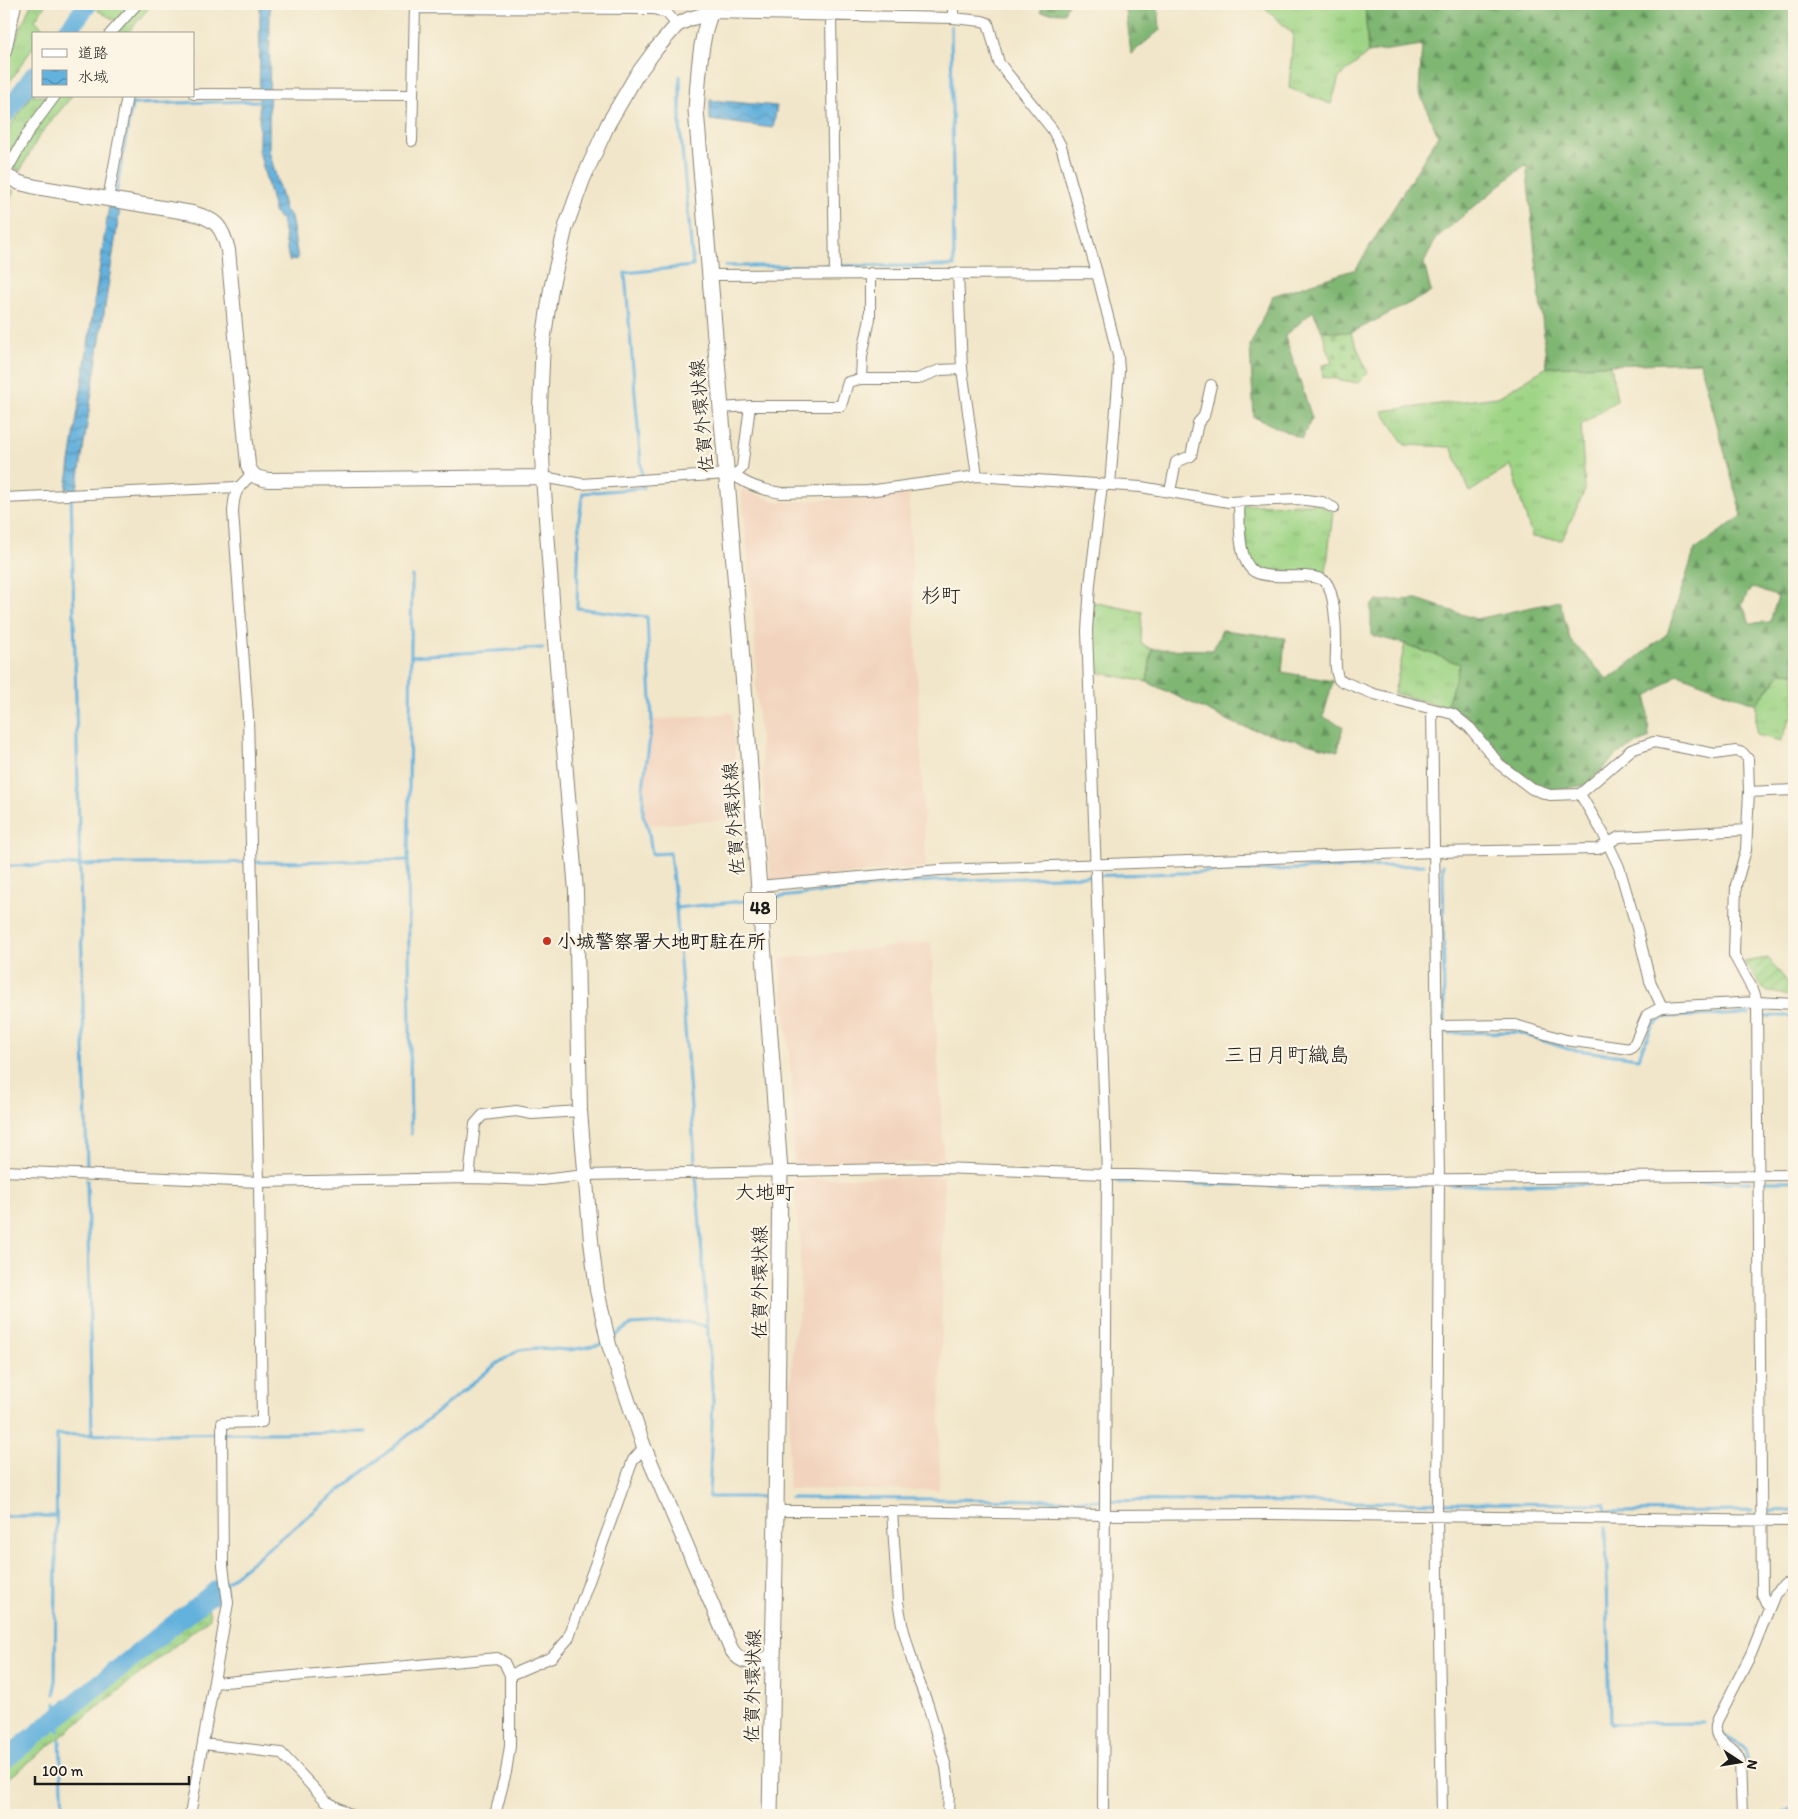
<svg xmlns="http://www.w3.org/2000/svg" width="1798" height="1819" font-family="Itim,'Klee One',sans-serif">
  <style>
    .built { fill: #f2d4be }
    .grass { fill: url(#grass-tufts); stroke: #5d7850 }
    .forest { fill: url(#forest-firs); stroke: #4d6947; fill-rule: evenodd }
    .cemetery { fill: url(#cemetery-stones); stroke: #5d7850 }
    .garden { fill: url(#garden-furrows); stroke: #5d7850 }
    .water { fill: url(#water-waves); stroke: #40667c }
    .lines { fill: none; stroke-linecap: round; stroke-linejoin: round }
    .stream { stroke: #63b1dd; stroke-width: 3 }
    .river { stroke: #63b1dd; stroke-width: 19 }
    .street-casing { stroke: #868172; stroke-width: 12 }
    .secondary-casing { stroke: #868172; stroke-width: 16 }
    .primary-casing { stroke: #868172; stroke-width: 17 }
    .street { stroke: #fff; stroke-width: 10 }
    .secondary { stroke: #fff; stroke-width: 14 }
    .primary { stroke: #fff; stroke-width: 15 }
    .poi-dot { fill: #c8321e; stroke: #fcf5e5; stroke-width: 2 }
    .labels { text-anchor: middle; stroke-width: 4.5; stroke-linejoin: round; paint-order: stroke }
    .shield { fill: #fcf5e5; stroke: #5f5d58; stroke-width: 1 }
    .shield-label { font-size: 18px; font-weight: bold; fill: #1c1c1c }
    .street-label { font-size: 19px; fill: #1c1c1c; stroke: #fcf5e5 }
    .poi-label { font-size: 19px; font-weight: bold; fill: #1c1c1c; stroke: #fcf5e5; text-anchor: start }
    .neighbourhood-label { font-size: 20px; fill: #1c1c1c; stroke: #fcf5e5 }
    .quarter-label { font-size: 21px; fill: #1c1c1c; stroke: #fcf5e5 }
  </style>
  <defs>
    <pattern id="grass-tufts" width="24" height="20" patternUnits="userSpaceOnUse" patternTransform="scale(1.25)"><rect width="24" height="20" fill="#9ed485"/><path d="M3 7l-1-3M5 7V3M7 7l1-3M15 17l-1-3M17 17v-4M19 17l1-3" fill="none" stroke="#88b572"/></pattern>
    <pattern id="forest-firs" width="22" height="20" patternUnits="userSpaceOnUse" patternTransform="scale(1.25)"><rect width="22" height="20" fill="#7eb672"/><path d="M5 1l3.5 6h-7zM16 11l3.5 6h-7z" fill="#66935d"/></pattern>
    <pattern id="cemetery-stones" width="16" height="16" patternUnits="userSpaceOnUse" patternTransform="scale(1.25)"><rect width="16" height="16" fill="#9ed485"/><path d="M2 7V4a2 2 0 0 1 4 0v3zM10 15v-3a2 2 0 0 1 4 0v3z" fill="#88b572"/></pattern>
    <pattern id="garden-furrows" width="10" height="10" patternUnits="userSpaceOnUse" patternTransform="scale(1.25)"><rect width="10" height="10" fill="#9ed485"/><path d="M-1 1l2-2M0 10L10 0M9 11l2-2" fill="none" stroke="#88b572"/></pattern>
    <pattern id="water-waves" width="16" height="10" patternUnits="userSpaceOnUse" patternTransform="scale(1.25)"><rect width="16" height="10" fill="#63b1dd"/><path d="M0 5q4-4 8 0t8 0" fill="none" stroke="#518fb2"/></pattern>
  </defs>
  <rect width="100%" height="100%" fill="#fcf5e5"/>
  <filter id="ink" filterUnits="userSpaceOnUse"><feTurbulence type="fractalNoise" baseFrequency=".02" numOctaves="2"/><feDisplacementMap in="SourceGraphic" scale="10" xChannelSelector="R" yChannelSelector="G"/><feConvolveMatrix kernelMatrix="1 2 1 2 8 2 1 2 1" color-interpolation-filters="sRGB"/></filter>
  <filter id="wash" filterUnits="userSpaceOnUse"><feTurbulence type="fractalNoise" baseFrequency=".0096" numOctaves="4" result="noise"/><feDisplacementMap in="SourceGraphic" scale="20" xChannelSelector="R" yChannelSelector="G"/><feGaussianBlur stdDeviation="1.12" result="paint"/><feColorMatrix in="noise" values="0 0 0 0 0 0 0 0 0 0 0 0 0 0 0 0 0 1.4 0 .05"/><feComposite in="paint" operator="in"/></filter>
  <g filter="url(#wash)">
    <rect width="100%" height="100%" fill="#f1e6c9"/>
    <path class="built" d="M741,489L779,502L869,498L909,494L926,867L771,881L756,688L754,615Z
      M732,713L740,819L649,825L644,815L645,783L653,720Z
      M931,942L944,1162L794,1165L792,1081L779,959Z
      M944,1176L939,1490L788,1489L790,1399L793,1340L800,1309V1240L793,1179Z"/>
    <path class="grass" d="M31,4H46L35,20L45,30L42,34H34V46L4,90V64L9,56Z
      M102,4H152L127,34H114L123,25L97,10Z
      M1268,4H1365L1368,53L1339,78L1331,104L1289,88L1293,34L1266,9Z
      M34,91V96H72L39,136L20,171L4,161V136Z
      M4,186L14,191L4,218Z
      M1611,365L1617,400L1581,425L1585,490L1562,540L1532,537L1510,465L1470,492L1451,447L1405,445L1382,411L1498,397L1547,367Z
      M1317,504L1333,512L1326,573L1262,570L1248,560L1242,505Z
      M1093,602L1142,612L1141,644L1152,649L1147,682L1095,672L1092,628Z
      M1405,644L1461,664L1446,707L1394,693Z
      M1782,672L1794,673V717H1791L1781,741L1756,735V704Z
      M208,1606L210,1618L4,1782V1770Z"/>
    <path class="forest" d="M1042,4H1068L1064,13L1041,12Z
      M1112,4H1158L1160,30L1131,54L1126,11Z
      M1365,4H1794V673L1781,672L1756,704L1678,674L1647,697L1649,738L1619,753L1586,785L1551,791L1522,777L1465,715L1446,707L1460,664L1405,644L1371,635V606L1376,601L1417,599L1476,619L1560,601L1570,639L1608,680L1667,634L1695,549L1742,516L1700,362L1547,367L1526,164L1436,238L1424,263L1431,292L1351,333L1322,331L1313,311L1285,336L1312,418L1302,439L1254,417L1250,346L1272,296L1356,269L1438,136L1419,91L1422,45L1368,53ZM1751,587L1778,597L1770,622L1750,623L1742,604Z
      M1222,630L1285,638L1282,672L1333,681L1323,717L1343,726L1338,751L1240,726L1147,682L1152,649L1213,650Z"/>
    <path class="cemetery" d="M1322,331L1351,333L1368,373L1358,383L1323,377L1322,365L1332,363Z"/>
    <path class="garden" d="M1768,958L1794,990L1787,996L1764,990L1744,962Z"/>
    <path class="water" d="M260,4H270L269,150L285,210L291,216L298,259L289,261L282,220L275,214L259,151Z
      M710,100L777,106L773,128L710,120Z
      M109,206L120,208L77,490L66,489Z"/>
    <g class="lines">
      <path class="stream" d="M680,76V126L693,266L625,273L643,488L583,493L579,519L577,608L647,617L652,723L643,788V815L648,827L652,854L670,853L676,908L713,1401L709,1497H762
        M116,193L132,104L259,101
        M725,266H831
        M839,266H954L951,26
        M71,489L87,1171
        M411,656L543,648
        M1443,865L1444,1020
        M4,866L408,860
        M771,898L930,881L1424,865
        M676,908L744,901
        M1763,1016H1794
        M1448,1033L1517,1032L1568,1049L1638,1058L1653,1025L1666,1017L1749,1014
        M411,1134L408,860L412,576
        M87,1180L92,1435
        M1765,1181H1794
        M1117,1182L1285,1186
        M1449,1185L1751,1182
        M1306,1187L1427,1185
        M611,1339L630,1325L686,1322L708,1327
        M791,1498L1605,1504L1606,1512L1753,1511
        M1770,1511L1794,1510
        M4,1516H56
        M1606,1527L1610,1724L1703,1723
        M218,1589L495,1365L519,1350L536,1348L570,1350L604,1344
        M55,1694L57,1435L366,1432
        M56,1703L59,1731
        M1722,1734L1746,1749L1748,1755L1746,1768
        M60,1740L63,1815
        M1781,1815L1794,1807"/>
      <path class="river" d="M65,34L88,4
        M4,116L34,75
        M4,1760L218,1589"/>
    </g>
  </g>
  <g filter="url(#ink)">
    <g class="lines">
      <defs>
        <path id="street" d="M953,4V18
          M415,8L654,9L667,13L677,25
          M710,13L953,18L982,21L988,23L999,63L1052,129L1061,146L1097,273L1118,356L1119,371L1110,485
          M831,16L835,273
          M110,34L137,4
          M194,94L413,95
          M412,141L415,4
          M4,175L29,131L55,96
          M108,199L127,96
          M958,273L962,369L977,476
          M709,275L1097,273
          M861,379L862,356L870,319V273
          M721,408L750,406H841L848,382L861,379H917L940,370L962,369
          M735,475L742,468L750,406
          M543,477L582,484L726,474C735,475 738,478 745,482C756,488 770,491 782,493L868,491L977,476L1141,487L1229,502L1297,499L1322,502L1334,508
          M1102,485L1090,584L1087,631L1107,1174L1103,1815
          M1170,491L1176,462L1191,456L1198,423L1204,416L1211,385
          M4,498L237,487
          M1239,503C1240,521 1237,562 1255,572C1266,578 1292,576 1305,576C1312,577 1321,577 1326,582C1334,592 1336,625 1336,639C1337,653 1333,667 1339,680L1374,694L1453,714L1470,728L1499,764L1532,789L1550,795L1580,794L1631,750L1654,742L1715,754L1736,751L1743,753L1748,759L1749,792L1746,850L1736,885L1734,955L1754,992L1757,1002L1762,1594L1769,1609
          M1432,709L1439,1178L1437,1516L1442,1815
          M1749,792L1794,790
          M1580,794L1603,833L1619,867L1638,932L1650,981L1662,1007
          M758,886L939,870L1434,852L1598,849L1619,837L1747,830
          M1437,1026L1515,1025L1566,1040L1630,1049L1634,1045L1647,1015L1662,1007L1757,1002L1794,1004
          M4,1171L259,1182L469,1178L542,1180L585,1175L941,1168L1296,1181L1794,1175
          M469,1178L475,1124L483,1115L516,1111L532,1114L580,1111
          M776,1511H892L1105,1515L1269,1514L1794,1521
          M892,1511L898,1602L902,1624L915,1671L928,1705L946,1767L949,1791L948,1815
          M214,1683L497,1658L504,1662L510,1675
          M203,1744L281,1753L326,1801L351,1815
          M190,1815L228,1603L223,1566L222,1423L262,1422L259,1182L248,717L233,512C234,492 237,488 251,475
          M495,1815L506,1772L510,1746V1675L552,1657L568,1639L633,1460L644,1447
          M1742,1815L1740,1761C1734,1741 1710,1746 1717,1721L1751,1654L1775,1594L1785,1584L1794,1582"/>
        <path id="secondary" d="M710,13L689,19L677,25L656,49L636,76L608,124L583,179L566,226L551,289L543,342L540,407L543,477L556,654L576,891L580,1111L591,1241L597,1290L609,1345L644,1447L731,1649C742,1666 755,1664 773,1656
          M4,51L14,4
          M4,175L20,183L36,187L192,213C216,219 222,226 228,250L248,465C252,477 257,478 269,480L543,477"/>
        <path id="primary" d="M714,4C699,37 699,74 696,110L741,647L780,1171L776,1511L770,1815"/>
      </defs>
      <use href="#street" class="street-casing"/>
      <use href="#secondary" class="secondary-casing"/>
      <use href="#primary" class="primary-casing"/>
      <use href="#street" class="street"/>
      <use href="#secondary" class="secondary"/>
      <use href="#primary" class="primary"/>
    </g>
  </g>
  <circle class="poi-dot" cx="547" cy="941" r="5"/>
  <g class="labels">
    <rect class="shield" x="744" y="892.5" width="32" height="31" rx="4"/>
    <g class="shield-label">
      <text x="760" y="914">48</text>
    </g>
    <g class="street-label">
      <text transform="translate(701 416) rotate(-95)" y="7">佐賀外環状線</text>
      <text transform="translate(733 819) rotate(-94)" y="7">佐賀外環状線</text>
      <text transform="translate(759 1282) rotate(-90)" y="7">佐賀外環状線</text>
      <text transform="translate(752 1686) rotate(-89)" y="7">佐賀外環状線</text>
    </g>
    <g class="poi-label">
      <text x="557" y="948">小城警察署大地町駐在所</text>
    </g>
    <g class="neighbourhood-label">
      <text x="941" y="602">杉町</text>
      <text x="765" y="1199">大地町</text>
    </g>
    <g class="quarter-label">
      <text x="1287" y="1062">三日月町織島</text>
    </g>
  </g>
  <rect width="1798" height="1819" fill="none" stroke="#fcf5e5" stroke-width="20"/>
  <rect x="32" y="32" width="162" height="65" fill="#fcf5e5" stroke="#a29e95"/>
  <rect x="42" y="49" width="25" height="8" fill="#ffffff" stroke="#a29e95"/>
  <text x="78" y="58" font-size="15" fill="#1c1c1c">道路</text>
  <rect x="42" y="70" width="25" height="15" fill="url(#water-waves)" stroke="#a29e95"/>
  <text x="78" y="82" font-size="15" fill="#1c1c1c">水域</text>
  <g transform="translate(1740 1762) rotate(102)" stroke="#fcf5e5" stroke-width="4" paint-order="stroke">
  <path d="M0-4L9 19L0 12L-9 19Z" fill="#1c1c1c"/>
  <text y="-8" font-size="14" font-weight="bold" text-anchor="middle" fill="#1c1c1c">N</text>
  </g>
  <path d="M35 1776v8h154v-8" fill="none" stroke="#1c1c1c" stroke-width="2.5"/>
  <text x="42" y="1776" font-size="15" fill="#1c1c1c" stroke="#fcf5e5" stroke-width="4" paint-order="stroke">100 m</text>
</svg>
